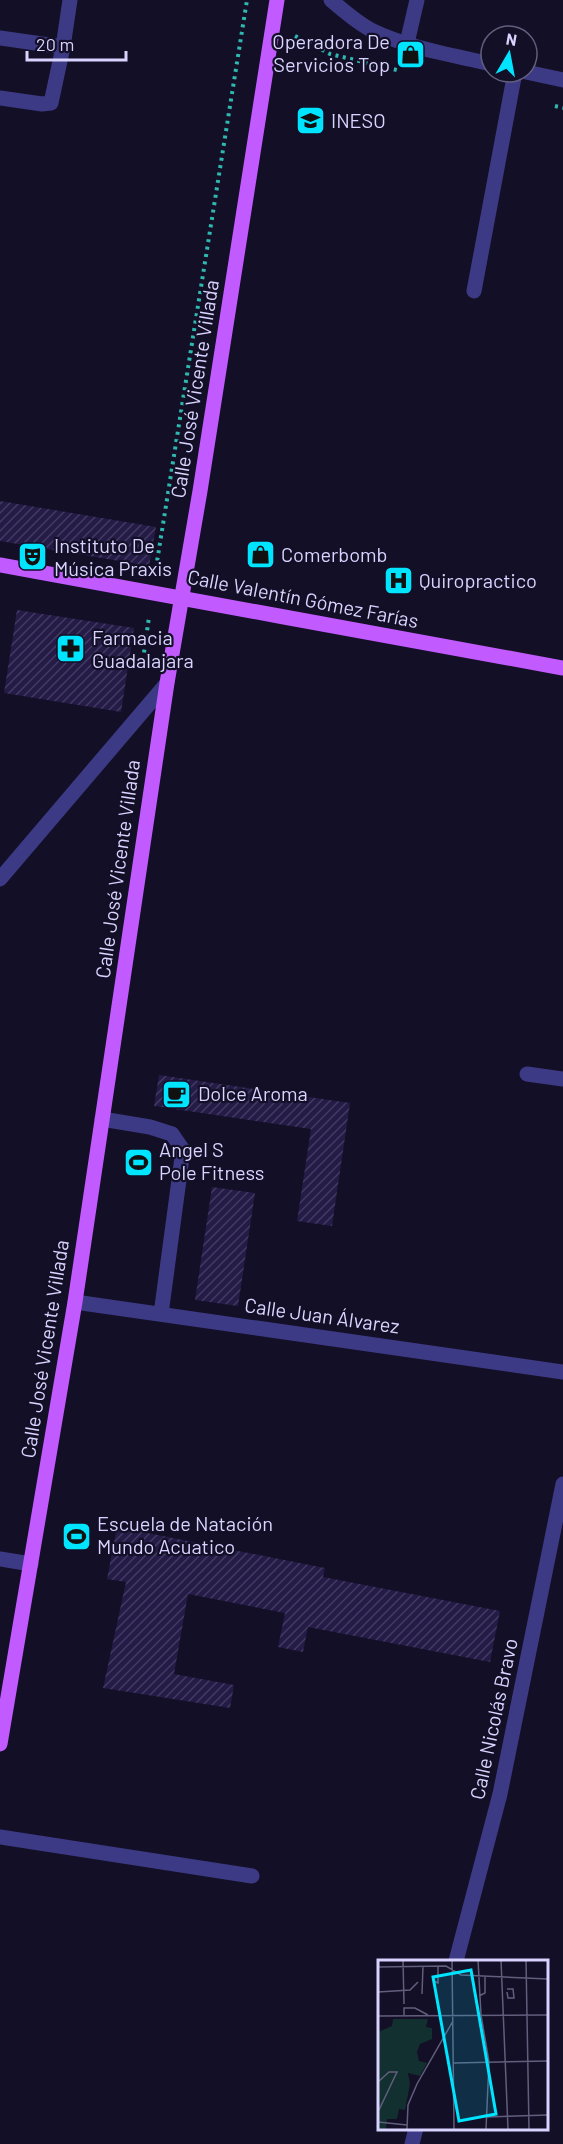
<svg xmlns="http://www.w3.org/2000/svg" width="563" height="2144" font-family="Barlow,sans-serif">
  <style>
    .building { fill: url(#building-hatch) }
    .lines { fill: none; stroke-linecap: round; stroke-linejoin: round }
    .path { stroke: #2fb8b0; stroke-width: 4; stroke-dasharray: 3 4.5; stroke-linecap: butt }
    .minor { stroke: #3d3a85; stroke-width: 15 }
    .major { stroke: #c25bff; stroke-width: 15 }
    .labels { text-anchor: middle; stroke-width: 4.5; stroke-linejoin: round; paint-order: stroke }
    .poi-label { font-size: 20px; fill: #d9d4ff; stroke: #130f26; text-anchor: start }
    .street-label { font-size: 20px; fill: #d9d4ff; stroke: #130f26 }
    .inset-road { fill: none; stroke: #625e7d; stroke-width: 1.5 }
    .view { fill: #00e5ff; fill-opacity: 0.15; stroke: #00e5ff; stroke-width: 3 }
    .inset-edge { fill: none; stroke: #d9d4ff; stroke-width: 3 }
  </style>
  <defs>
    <pattern id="building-hatch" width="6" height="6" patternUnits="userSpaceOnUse" patternTransform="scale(1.5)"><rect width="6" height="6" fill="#241b47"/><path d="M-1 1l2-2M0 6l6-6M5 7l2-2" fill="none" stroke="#433b63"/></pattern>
  </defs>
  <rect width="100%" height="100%" fill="#130f26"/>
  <path class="building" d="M0,501L156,527L149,566L0,541Z
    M17,610L134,628L121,712L4,693Z
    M159,1075L350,1103L332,1226L297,1221L311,1129L154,1106Z
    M212,1187L255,1193L238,1306L195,1300Z
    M117,1527L325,1568L323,1577L500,1611L490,1662L308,1627L303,1652L278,1647L285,1613L188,1594L174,1674L234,1685L230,1708L103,1688L126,1582L107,1579Z"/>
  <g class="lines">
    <path class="path" d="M295,36L330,54L401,71
      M555,106L563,108
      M156,568L247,0
      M143,660L149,617"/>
    <path class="minor" d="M331,0C344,11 357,23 373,31C409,48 452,55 491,64
      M0,38L63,47
      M407,43L417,0
      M526,72L563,80
      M0,98L42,104L51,103L63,47L70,0
      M474,291L515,72
      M0,879L167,683
      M527,1074L563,1079
      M102,1119L150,1127L172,1134L183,1150L161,1314
      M75,1302L563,1372
      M0,1559L31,1564
      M0,1837L252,1876
      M456,1961L500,1794L563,1484
      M412,2144L416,2128"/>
    <path class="major" d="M0,565C188,598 375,635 563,668
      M0,1744L75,1302L167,683L200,491L277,0"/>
  </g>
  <defs>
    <symbol id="shop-square" viewBox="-11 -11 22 22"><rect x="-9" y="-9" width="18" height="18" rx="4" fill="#00e5ff" stroke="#130f26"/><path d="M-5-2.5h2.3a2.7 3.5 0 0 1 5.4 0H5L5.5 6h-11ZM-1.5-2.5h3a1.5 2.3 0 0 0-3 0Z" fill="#111"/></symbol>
    <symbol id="university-square" viewBox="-11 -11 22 22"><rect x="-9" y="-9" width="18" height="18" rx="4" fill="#00e5ff" stroke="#130f26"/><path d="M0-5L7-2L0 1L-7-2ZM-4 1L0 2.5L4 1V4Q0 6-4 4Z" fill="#111"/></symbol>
    <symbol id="theatre-square" viewBox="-11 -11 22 22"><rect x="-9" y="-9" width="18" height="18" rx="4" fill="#00e5ff" stroke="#130f26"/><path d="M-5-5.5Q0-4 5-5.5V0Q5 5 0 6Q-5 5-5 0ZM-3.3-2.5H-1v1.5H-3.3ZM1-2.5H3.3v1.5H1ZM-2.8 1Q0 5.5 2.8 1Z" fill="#111"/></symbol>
    <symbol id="hospital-square" viewBox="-11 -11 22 22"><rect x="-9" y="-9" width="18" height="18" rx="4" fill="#00e5ff" stroke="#130f26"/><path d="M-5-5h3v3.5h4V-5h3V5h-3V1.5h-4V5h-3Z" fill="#111"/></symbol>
    <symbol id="pharmacy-square" viewBox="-11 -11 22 22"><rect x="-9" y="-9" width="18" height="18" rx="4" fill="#00e5ff" stroke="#130f26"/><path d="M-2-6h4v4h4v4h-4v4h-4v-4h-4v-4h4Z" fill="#111"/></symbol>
    <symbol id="cafe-square" viewBox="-11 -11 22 22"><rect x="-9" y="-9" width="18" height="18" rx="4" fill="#00e5ff" stroke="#130f26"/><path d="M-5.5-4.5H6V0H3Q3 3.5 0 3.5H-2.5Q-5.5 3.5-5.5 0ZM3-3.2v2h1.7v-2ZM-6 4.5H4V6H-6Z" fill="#111"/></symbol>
    <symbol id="stadium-square" viewBox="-11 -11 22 22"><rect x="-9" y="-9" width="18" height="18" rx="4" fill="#00e5ff" stroke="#130f26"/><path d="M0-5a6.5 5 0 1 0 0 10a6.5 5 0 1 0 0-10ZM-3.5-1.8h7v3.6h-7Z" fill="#111"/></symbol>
  </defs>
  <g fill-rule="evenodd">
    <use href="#shop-square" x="394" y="38" width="33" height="33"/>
    <use href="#university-square" x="294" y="104" width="33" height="33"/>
    <use href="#shop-square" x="244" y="538" width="33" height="33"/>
    <use href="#theatre-square" x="16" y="540" width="33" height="33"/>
    <use href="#hospital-square" x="382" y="564" width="33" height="33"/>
    <use href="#pharmacy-square" x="54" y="632" width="33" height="33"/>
    <use href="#cafe-square" x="160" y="1078" width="33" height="33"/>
    <use href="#stadium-square" x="122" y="1146" width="33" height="33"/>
    <use href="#stadium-square" x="60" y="1520" width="33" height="33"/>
  </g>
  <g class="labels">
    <g class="poi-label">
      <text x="390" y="49" text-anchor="end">Operadora De<tspan x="390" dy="23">Servicios Top</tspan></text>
      <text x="331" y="128">INESO</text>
      <text x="54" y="553">Instituto De<tspan x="54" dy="23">Música Praxis</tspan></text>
      <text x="281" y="562">Comerbomb</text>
      <text x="419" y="588">Quiropractico</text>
      <text x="92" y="645">Farmacia<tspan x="92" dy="23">Guadalajara</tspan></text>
      <text x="198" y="1101">Dolce Aroma</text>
      <text x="159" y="1157">Angel S<tspan x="159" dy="23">Pole Fitness</tspan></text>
      <text x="97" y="1531">Escuela de Natación<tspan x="97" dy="23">Mundo Acuatico</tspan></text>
    </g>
    <g class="street-label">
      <text transform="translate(195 389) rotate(-81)" y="7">Calle José Vicente Villada</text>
      <text transform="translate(303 599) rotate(11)" y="7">Calle Valentín Gómez Farías</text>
      <text transform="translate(118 869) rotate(-82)" y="7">Calle José Vicente Villada</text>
      <text transform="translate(322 1316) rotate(8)" y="7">Calle Juan Álvarez</text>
      <text transform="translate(45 1349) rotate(-81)" y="7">Calle José Vicente Villada</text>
      <text transform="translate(494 1719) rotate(-78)" y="7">Calle Nicolás Bravo</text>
    </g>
  </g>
  <g transform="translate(378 1960)">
    <rect width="170" height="170" fill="#130f26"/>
    <path d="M15,59H50L48,67L54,68V79L42,84L39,92L41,101L49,103L42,116L30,113L32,124L27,150L21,149L19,159H9L8,169H0V72L14,66Z" fill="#12302f"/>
    <path class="inset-road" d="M25,0L26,44M74,0L76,169M100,0L103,55L111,102L108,169M123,0L130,169M148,0L151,169M0,7L68,6L83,15L170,19M55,21L60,23V6M129,29H135L136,38H130L129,32M0,32L32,30L40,22M44,34L45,6M101,36L107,33V16M26,55V48H37L50,55M0,56L170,55M76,103L170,101M0,152L19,112H11L0,122M108,157L170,155M0,162L29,165M29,169L30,145L39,124L75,61"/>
    <path class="view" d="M93,10L118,154L81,161L55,17Z"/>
    <rect width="170" height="170" class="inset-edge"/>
  </g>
  <g transform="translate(509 54) rotate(10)"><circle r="28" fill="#130f26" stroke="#625e7d" stroke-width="1.5"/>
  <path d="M0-4.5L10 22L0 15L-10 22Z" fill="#00e5ff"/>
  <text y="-9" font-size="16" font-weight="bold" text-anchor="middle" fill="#d9d4ff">N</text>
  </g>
  <path d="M27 51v9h99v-9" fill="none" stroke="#d9d4ff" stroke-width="3"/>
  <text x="36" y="51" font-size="18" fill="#d9d4ff" stroke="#130f26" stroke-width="4.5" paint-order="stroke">20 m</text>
</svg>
